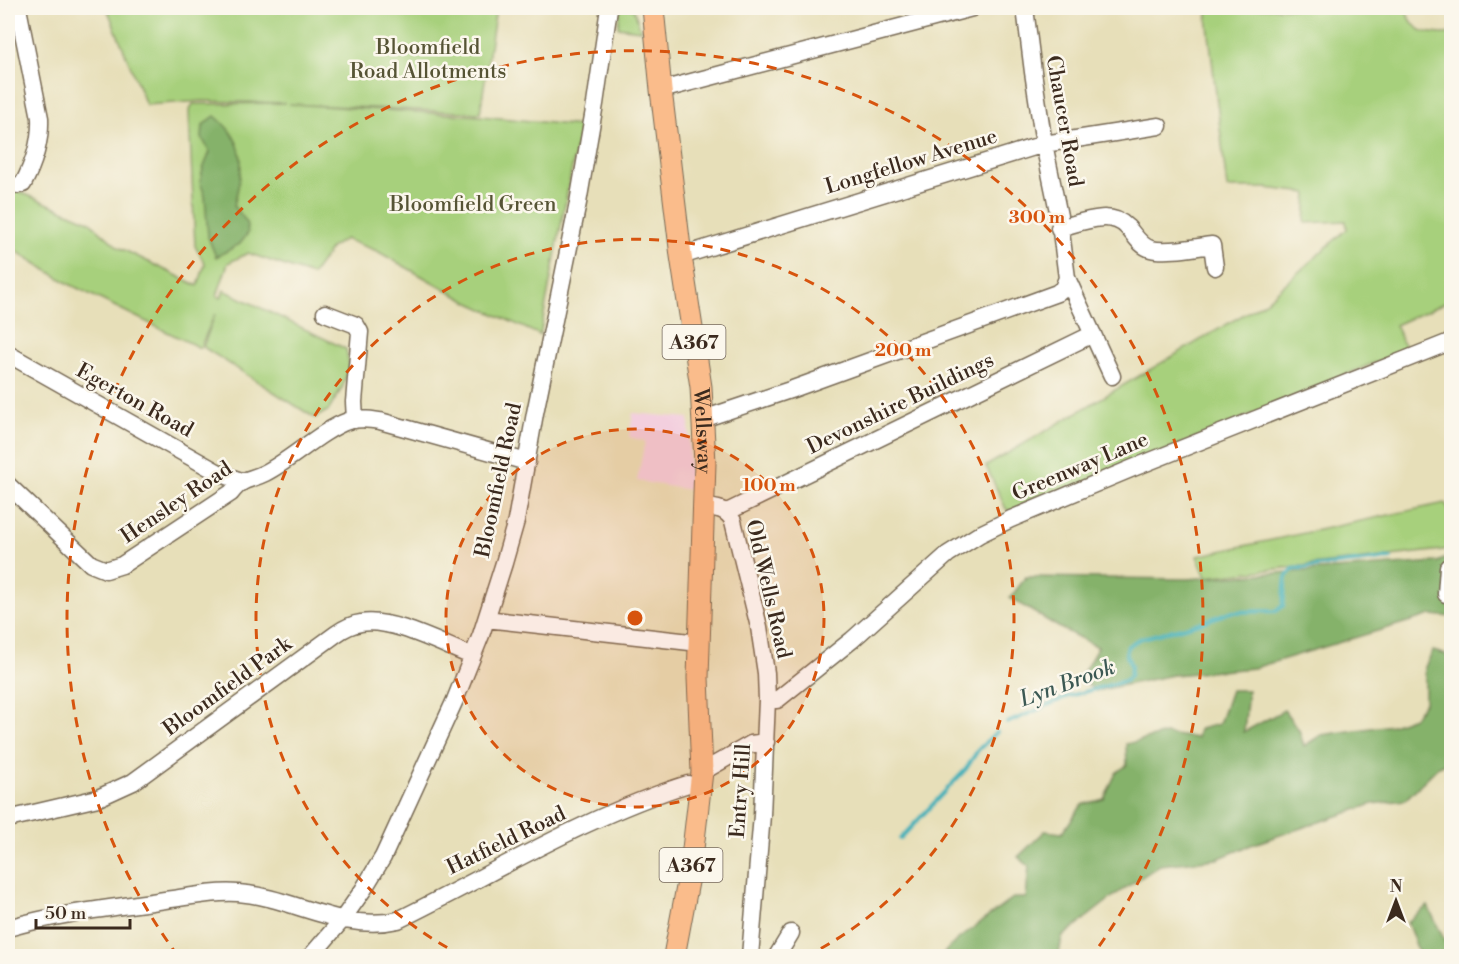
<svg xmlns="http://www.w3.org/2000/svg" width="1459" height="964" font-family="'Libre Bodoni',serif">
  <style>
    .built { fill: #f3cfde }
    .green { fill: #a7d07b; stroke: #717d4c; stroke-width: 1.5 }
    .forest { fill: #85b26b; stroke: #606e44; stroke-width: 1.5 }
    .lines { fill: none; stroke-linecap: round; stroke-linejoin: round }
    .stream { stroke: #3fb0b9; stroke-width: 4 }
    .minor-casing { stroke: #776954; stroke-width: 19 }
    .major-casing { stroke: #776954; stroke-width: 23 }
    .minor { stroke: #fff; stroke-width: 16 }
    .major { stroke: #fabc8b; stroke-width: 21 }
    .ring { fill: none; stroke: #d7540e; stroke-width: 3; stroke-dasharray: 10 8 }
    .labels { text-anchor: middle; stroke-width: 5; stroke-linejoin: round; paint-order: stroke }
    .shield { fill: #fbf7ec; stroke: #75685c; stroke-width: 1.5 }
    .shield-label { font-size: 20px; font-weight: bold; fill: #3b2a1e }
    .park-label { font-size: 21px; fill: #565435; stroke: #fbf7ec }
    .street-label { font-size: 21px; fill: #3b2a1e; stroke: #fbf7ec }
    .water-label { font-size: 22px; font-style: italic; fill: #3c5954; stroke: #fbf7ec }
    .centre { fill: #d7540e; stroke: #fbf7ec; stroke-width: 3 }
    .ring-label { font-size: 18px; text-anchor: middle; font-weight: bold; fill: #d7540e; stroke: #fbf7ec; stroke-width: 5; stroke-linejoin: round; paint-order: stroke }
  </style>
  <rect width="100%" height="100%" fill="#fbf7ec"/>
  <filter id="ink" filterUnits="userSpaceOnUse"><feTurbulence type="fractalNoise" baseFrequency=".0167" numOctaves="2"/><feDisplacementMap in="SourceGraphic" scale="12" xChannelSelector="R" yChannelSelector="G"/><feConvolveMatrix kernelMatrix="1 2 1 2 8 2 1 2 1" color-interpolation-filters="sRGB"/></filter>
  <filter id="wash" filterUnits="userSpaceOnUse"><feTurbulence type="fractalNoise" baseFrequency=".008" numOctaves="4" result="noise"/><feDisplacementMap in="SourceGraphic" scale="24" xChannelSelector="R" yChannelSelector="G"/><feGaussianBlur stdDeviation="1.35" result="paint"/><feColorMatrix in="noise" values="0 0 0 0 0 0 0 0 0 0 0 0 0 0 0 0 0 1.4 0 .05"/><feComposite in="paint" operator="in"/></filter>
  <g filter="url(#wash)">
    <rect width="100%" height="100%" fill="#e7dfb9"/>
    <path class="built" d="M633,413L689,418L690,490L637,481L645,441L629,437Z"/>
    <path class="green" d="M107,8H496L480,113L289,104L481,116L580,126L540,335L468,302L377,251L345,239L332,247L312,275L248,253L228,263L217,296L221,298L224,290L346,349L349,364L343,386L329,410L315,418L203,347L215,314L200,348L69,284L8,246V187L89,221L118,247L198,286L205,264L195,246L189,111L193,104L286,103L202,101L146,105Z
      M620,8H633L641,30L618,27Z
      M1206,8H1404C1412,22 1414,31 1432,33C1439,34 1444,35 1451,33V300L1395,325L1405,347L1400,352L1015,514L1006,509L986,466L1265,302L1347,229L1346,221L1305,223L1307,193L1265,188H1227Z
      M1445,503C1454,515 1452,534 1451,549L1206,577L1197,556Z"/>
    <path class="forest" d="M215,116C249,144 243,166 234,206L246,221L248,233L240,244L216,257L208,237L205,196L200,182L203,169L210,152L202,138L203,125Z
      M1449,557H1451V617L1431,615L1254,668L1173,675L1096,691L1080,678L1098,647L1060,628L1010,598L1026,577L1187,579L1437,562Z
      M1433,651L1451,656V761L1440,765L1405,800L1373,804L1251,845L1217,859L1160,865L1115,895L1062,937L1059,954L1061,956H941L957,940L1013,898H1026L1029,866L1018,857L1045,831L1062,833L1082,805L1104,799L1116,773L1127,765L1126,744L1165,734L1197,738L1199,729L1219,724L1231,690H1248L1244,732L1284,710L1299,730L1304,746L1321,735L1392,725L1414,717L1425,702V667Z
      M1428,906L1451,954V956H1420L1407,922Z"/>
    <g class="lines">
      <path class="stream" d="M1007,723L1069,696L1125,681L1130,676L1131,666L1126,654L1128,646L1139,639L1200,623L1230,612L1276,611L1283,606L1286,577L1293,569L1391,558
        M900,839L966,769L978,750L997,732"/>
    </g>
  </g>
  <g filter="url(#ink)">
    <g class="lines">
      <defs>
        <path id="minor" d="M1025,8L1033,72L1044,144L1059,216L1067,278L1112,376
          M661,90L972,8
          M18,185L23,184C34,163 41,142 40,118L18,8
          M1059,228C1080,223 1110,209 1127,227C1135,235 1140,246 1151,249C1166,253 1196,247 1212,245L1215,267
          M681,256L1044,144L1159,126
          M325,313L356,325L360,332L354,402L355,420
          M8,354L219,473L241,481
          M703,419L790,390L1057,293L1063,288L1067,278
          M8,485L91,564L106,570L122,565L231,493C243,477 249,481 265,473C291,460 322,430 348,421C359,418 369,419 380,421L527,462
          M704,507C717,508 727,509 733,521L759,627L766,673L767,700L762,815L750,956
          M727,512L1093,334
          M1446,594L1448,567H1452
          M486,619L699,643
          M767,700H777L852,640L948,554L980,534L1011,519L1133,468L1452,341
          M702,772L751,744L766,742
          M8,819L98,798L133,782L336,634C343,629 352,624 361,623C391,617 443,645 472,656
          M8,928C59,913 112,908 165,900C189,897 214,891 238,893C293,897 342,933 398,920C494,873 586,816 688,784
          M311,956L342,920L363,890L383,857L455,700L481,635L504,563L516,521L535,413L578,203L595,104L609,8
          M777,956L791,933"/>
        <g id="major">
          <path id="s1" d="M653,8L661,90L681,256L701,387L705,463L698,678L702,772L691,866L674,956"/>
        </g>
      </defs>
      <use href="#minor" class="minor-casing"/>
      <use href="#major" class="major-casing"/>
      <use href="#minor" class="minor"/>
      <use href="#major" class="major"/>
    </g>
  </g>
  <circle cx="635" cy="618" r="189" fill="#d7540e" fill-opacity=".12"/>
  <g class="ring">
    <circle cx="635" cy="618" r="189"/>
    <path d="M463 956A379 379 0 1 1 807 956"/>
    <path d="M178 956A568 568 0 1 1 1092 956"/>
  </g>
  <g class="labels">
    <g class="shield">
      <rect x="662.5" y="325" width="63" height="34" rx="4.5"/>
      <rect x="659.5" y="848" width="63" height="34" rx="4.5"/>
    </g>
    <g class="shield-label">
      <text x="694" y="349">A367</text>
      <text x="691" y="872">A367</text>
    </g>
    <g class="park-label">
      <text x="428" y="54">Bloomfield<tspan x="428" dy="24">Road Allotments</tspan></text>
      <text x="473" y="211">Bloomfield Green</text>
    </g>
    <g class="street-label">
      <text transform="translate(1065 121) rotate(80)" y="7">Chaucer Road</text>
      <text transform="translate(911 161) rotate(-17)" y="7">Longfellow Avenue</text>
      <text transform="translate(135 400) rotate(29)" y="7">Egerton Road</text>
      <text transform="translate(900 403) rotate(-26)" y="7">Devonshire Buildings</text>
      <text dy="7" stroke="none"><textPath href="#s1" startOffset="426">Wellsway</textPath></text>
      <text transform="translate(1080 466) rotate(-23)" y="7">Greenway Lane</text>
      <text transform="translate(498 480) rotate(-78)" y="7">Bloomfield Road</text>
      <text transform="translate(176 502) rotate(-34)" y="7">Hensley Road</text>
      <text transform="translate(769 589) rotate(77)" y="7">Old Wells Road</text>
      <text transform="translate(227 686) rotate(-36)" y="7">Bloomfield Park</text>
      <text transform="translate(740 791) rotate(-86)" y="7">Entry Hill</text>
      <text transform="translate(506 840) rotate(-26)" y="7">Hatfield Road</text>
    </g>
    <g class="water-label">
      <text transform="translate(1067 682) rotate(-20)" y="8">Lyn Brook</text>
    </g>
  </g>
  <circle cx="635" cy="618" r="9" class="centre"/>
  <g class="ring-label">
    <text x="1037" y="223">300 m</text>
    <text x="903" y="356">200 m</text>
    <text x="769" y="491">100 m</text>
  </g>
  <rect width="1459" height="964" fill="none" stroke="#fbf7ec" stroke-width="30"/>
  <g transform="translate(1396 901)" stroke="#fbf7ec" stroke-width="4.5" paint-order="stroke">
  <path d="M0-4.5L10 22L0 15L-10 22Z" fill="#3b2a1e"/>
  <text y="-9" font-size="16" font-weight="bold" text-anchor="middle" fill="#3b2a1e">N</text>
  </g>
  <path d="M36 919v9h94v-9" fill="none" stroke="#3b2a1e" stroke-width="3"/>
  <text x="45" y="919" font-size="18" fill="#3b2a1e" stroke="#fbf7ec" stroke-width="4.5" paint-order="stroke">50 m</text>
</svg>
